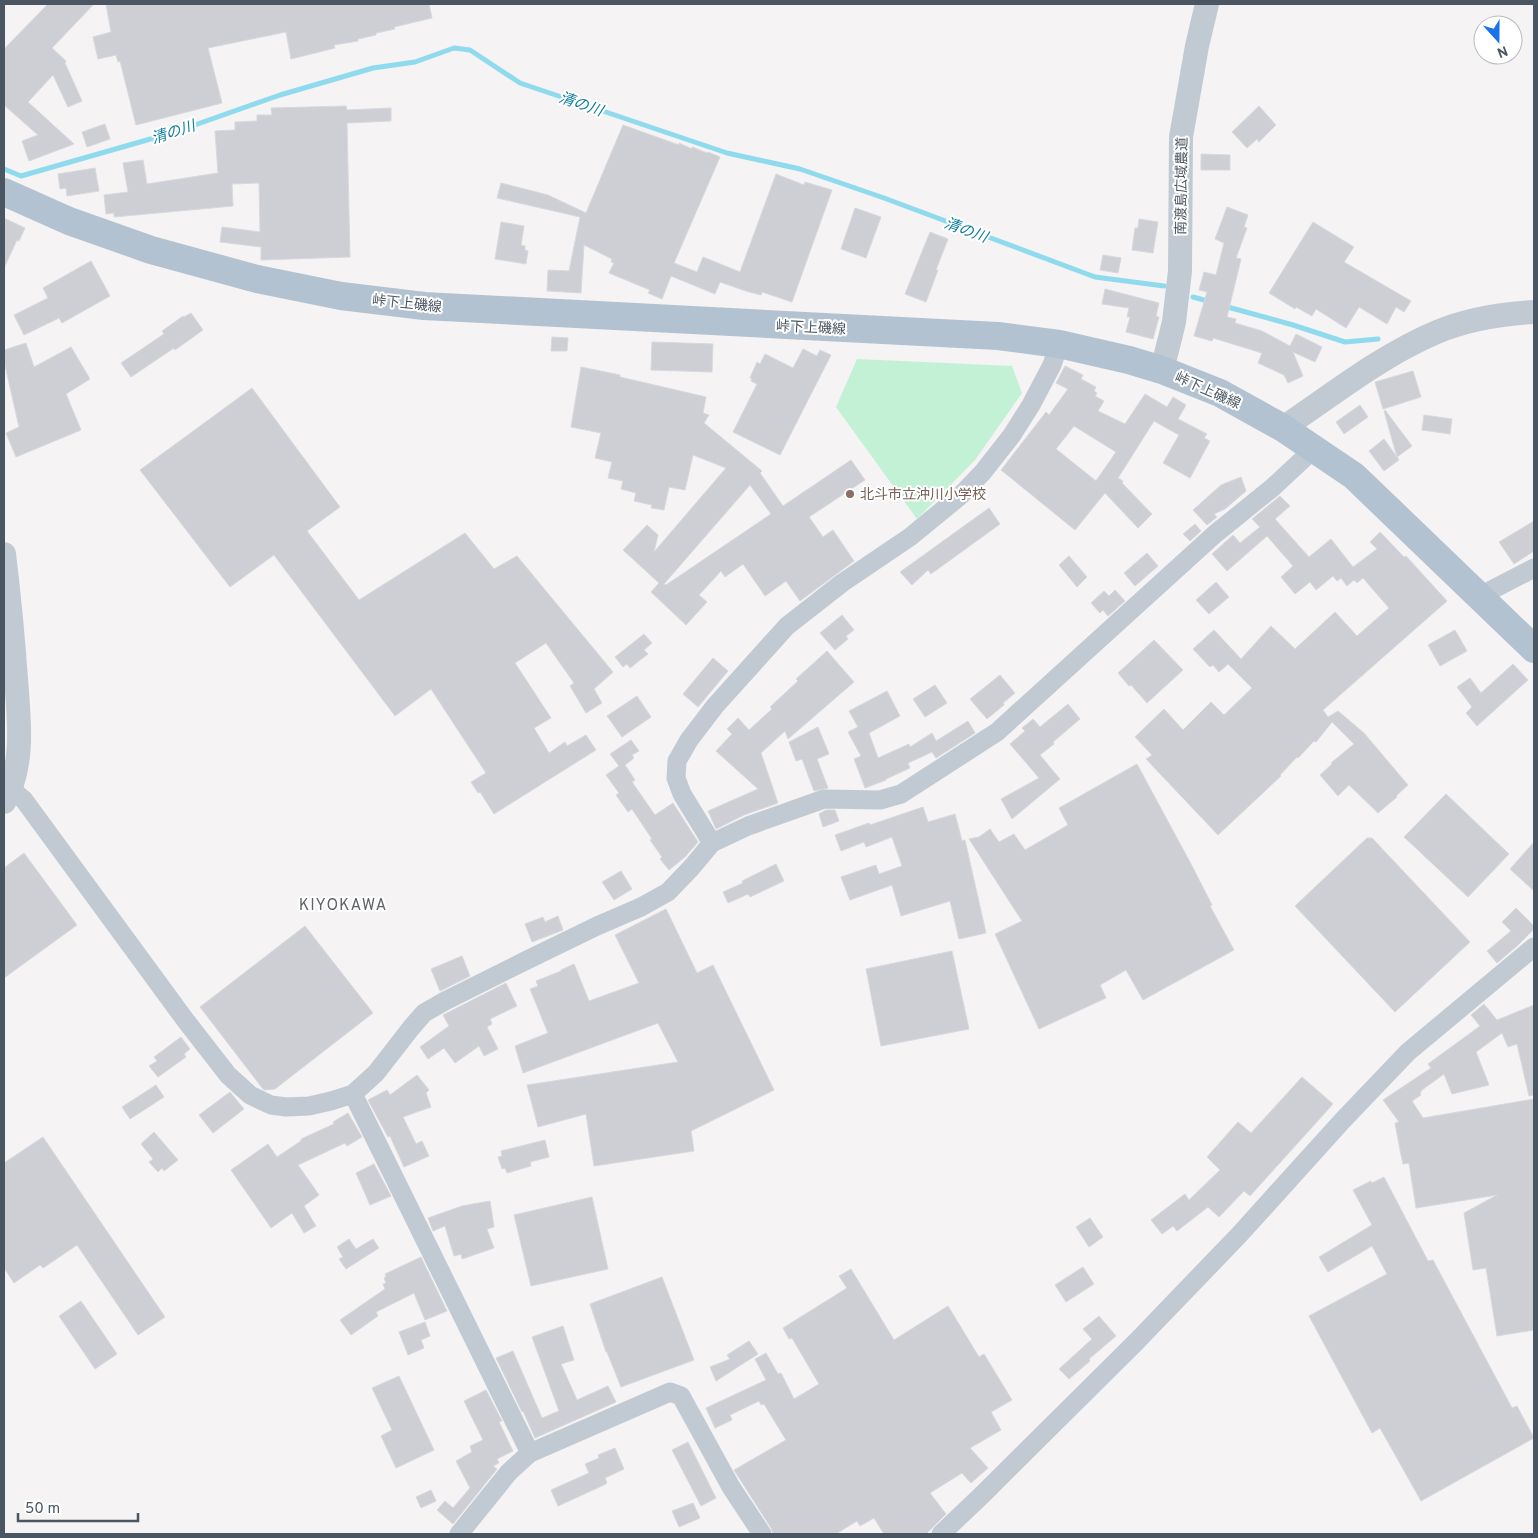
<svg xmlns="http://www.w3.org/2000/svg" width="1538" height="1538" font-family="Overpass,'Noto Sans JP',sans-serif">
  <style>
    .green { fill: #c3f1d5 }
    .lines { fill: none; stroke-linecap: round; stroke-linejoin: round }
    .stream { stroke: #90daee; stroke-width: 5 }
    .building { fill: #cdcfd5; stroke: #d7d9de; fill-rule: evenodd }
    .minor { stroke: #c1cad2; stroke-width: 19 }
    .tertiary { stroke: #c1cad2; stroke-width: 24 }
    .primary { stroke: #b3c2d1; stroke-width: 28 }
    .education-dot { fill: #8d6e63; stroke: #fff; stroke-width: 2 }
    .labels { text-anchor: middle; stroke-width: 4; stroke-linejoin: round; paint-order: stroke }
    .street-label { font-size: 14px; fill: #4a5661; stroke: #fff }
    .education-label { font-size: 14px; fill: #785e54; stroke: #fff; text-anchor: start }
    .water-label { font-size: 15px; font-style: italic; fill: #0c7c9b; stroke: #fff }
    .quarter-label { font-size: 16px; letter-spacing: 1px; fill: #5f6368; stroke: #fff }
  </style>
  <rect width="100%" height="100%" fill="#f5f3f3"/>
  <path class="green" d="M857,359L1012,366L1022,393L975,460L917,519L836,407Z"/>
  <g class="lines">
    <path class="stream" d="M4,169L21,176L175,132L280,95L373,68L415,62L454,48L470,50L520,83L727,153L800,169L884,198L1095,277L1164,286
      M1193,297L1211,302
      M1224,306L1293,325L1345,342L1378,339"/>
  </g>
  <path class="building" d="M48,4H94L52,48L66,61L65,63L82,101L68,107L53,75L28,102L74,144L29,161L22,141L38,135L4,105V49Z
    M106,4H429L432,18L394,27L395,29L376,33V35L358,39V41L334,45L335,48L291,59L286,32L208,48L222,103L136,125L120,61L118,62L116,55L98,59L93,37L111,32Z
    M346,106L347,110L391,108V121L347,123L350,257L261,260V247L220,242L222,227L260,232L259,183L232,184L233,206L114,217V213L106,214L104,195L128,192L123,163L143,160L147,184L218,173L215,131L235,130V122L257,121V115H272L271,108Z
    M1259,106L1276,125L1259,142L1257,139L1247,148L1232,132Z
    M105,124L110,139L87,147L82,132Z
    M623,125L679,145V143L692,149V147L707,153L708,152L720,157L674,263L697,272L703,257L740,272L776,174L804,185L805,182L832,190L792,302L762,292L761,295L746,291L720,282L715,294L671,276L662,299L648,293L650,290L609,273L614,263L611,262L612,259L584,245L581,293L547,291L548,270L569,271L580,217L497,198L501,183L548,195L586,213Z
    M1201,154L1230,155V170H1201Z
    M95,168L99,191L67,196L66,188L60,189L58,174Z
    M1227,207L1248,215L1244,227L1247,228L1236,258L1241,259L1227,317L1236,319L1235,323L1262,331L1290,346L1296,334L1322,347L1315,362L1293,352L1303,376L1288,383L1284,375L1258,363L1262,353L1213,338L1212,341L1194,336L1207,292L1199,290L1204,272L1216,275L1224,243L1215,239Z
    M855,208L881,217L866,258L841,249Z
    M4,218L25,228L19,241L17,240L4,268Z
    M1139,219L1158,222L1153,253L1132,250L1135,228H1138Z
    M501,222L524,226L521,245L525,246V250L528,251L526,264L495,259Z
    M1313,222L1354,247L1344,262L1411,301L1404,312L1396,307L1387,324L1359,307L1346,328L1316,309L1312,316L1296,307L1295,309L1269,293Z
    M930,232L948,239L936,270H938L926,302L905,294Z
    M1103,255L1121,258L1118,273L1100,270Z
    M91,261L110,296L62,323L59,318L24,335L14,315L48,298L43,288Z
    M1105,289L1159,303L1156,316L1159,317L1153,339L1126,332L1130,317H1127L1129,308L1102,304Z
    M191,313L203,330L175,350L174,348L131,377L121,363L164,334L162,331L183,316L184,317Z
    M552,337L568,338L567,351H551Z
    M652,342L713,344L712,372L651,370Z
    M26,343L34,367L71,347L90,379L66,394L81,430L16,457L6,433L19,427L4,361V350Z
    M803,349L817,356L820,350L831,355L780,455L733,432L757,384L751,381L752,379L750,378L757,362L760,364L765,354L793,368Z
    M1065,366L1083,375L1081,379L1096,387L1094,391L1097,393L1095,396L1104,401L1098,411L1125,424L1145,394L1167,407L1173,397L1186,405L1178,419L1207,434L1204,438L1210,441L1190,478L1163,463L1179,435L1154,421L1118,478L1123,481L1122,483L1152,514L1138,528L1105,493L1075,530L1001,470L1046,412L1049,415L1068,389L1056,383ZM1074,426L1116,452L1096,481L1056,449Z
    M581,367L620,375V377L706,397L703,413L709,415L704,423L762,471L760,473L783,506L851,460L865,480L809,517L823,537L833,530L854,561L800,601L786,581L765,596L743,564L725,577L721,571L699,595L707,602L686,625L651,592L659,583L623,550L647,525L658,535L654,552L726,468L693,455L685,490L669,487L664,510L651,508L652,505L634,501L636,493L621,489L623,481L608,478L612,462L595,458L601,433L571,427ZM750,485L771,514L666,585L664,584Z
    M1413,371L1421,397L1383,409L1375,382Z
    M252,388L340,507L307,531L359,600L465,533L494,569L517,556L613,672L594,689L602,703L586,713L570,686L574,683L546,643L515,663L551,718L534,728L549,753L565,742L567,746L586,735L596,750L494,814L480,792L478,793L471,782L486,773L431,689L395,716L274,555L230,587L140,470Z
    M1360,405L1368,417L1344,434L1336,422Z
    M1385,410L1412,446L1397,457L1399,460L1384,471L1369,451L1384,439L1397,457L1384,411Z
    M1424,415L1452,419L1450,434L1422,430Z
    M1241,477L1246,491L1225,509L1214,514L1217,517L1207,525L1193,510L1221,485Z
    M1280,496L1290,506L1275,519L1309,557L1331,539L1353,567L1377,549L1370,542L1380,532L1404,557L1406,556L1447,601L1323,710L1328,717L1338,711L1364,733L1408,785L1396,796L1397,797L1378,813L1349,785L1338,796L1320,775L1332,764L1331,763L1354,744L1332,722L1316,742L1314,741L1298,758L1297,757L1280,775L1281,776L1218,835L1146,759L1152,755L1135,737L1164,709L1183,730L1211,702L1224,715L1252,688L1228,664L1219,672L1213,665L1210,667L1193,649L1214,630L1241,659L1271,626L1295,649L1335,612L1357,636L1389,608L1363,578L1357,583L1354,580L1347,586L1341,578L1337,581L1333,576L1316,590L1310,582L1295,594L1281,577L1293,566L1267,536L1227,571L1212,554L1233,535L1240,543L1260,527L1252,519Z
    M989,508L1000,524L931,574L928,570L912,585L900,572Z
    M1534,521V551L1514,564L1499,542Z
    M1195,524L1201,531L1190,541L1183,534Z
    M1147,553L1158,566L1135,586L1124,573Z
    M1069,556L1087,577L1077,587L1059,565Z
    M1216,582L1229,597L1209,614L1196,600Z
    M1115,590L1125,601L1108,616L1103,610L1100,613L1091,603L1104,591L1109,596Z
    M842,615L854,630L846,636L848,639L835,650L820,633Z
    M1455,630L1467,651L1440,666L1428,645Z
    M644,634L652,643L644,650L648,654L630,668L627,664L623,667L615,657Z
    M1154,640L1183,670L1147,703L1131,685L1129,686L1118,673Z
    M827,651L854,682L788,739L785,731L761,753L778,803L744,815L716,829L708,811L758,789L716,751L732,734L727,729L738,718L749,730L772,709L770,707L798,681L796,679Z
    M713,658L728,671L698,707L683,694Z
    M1513,664L1528,680L1477,726L1466,713L1472,707L1457,687L1470,678L1481,693Z
    M1000,675L1015,693L1003,703L1004,705L987,719L970,699Z
    M935,685L947,703L925,717L913,699Z
    M887,691L900,716L869,733L878,758L909,744L910,747L932,733L936,741L968,721L975,733L936,758L932,752L908,763L910,768L886,779V780L865,788L854,759L861,756L848,732L858,727L849,711Z
    M637,696L651,717L622,737L607,716Z
    M1068,704L1080,719L1053,742L1054,744L1040,755L1060,779L1012,819L1001,799L1039,778L1010,744L1025,731L1022,728L1033,719L1040,727Z
    M818,727L829,754L817,759L828,788L814,791L802,759L796,761L789,742Z
    M631,740L639,751L632,755L634,758L625,765L635,780L632,782L655,815L673,803L698,842L685,857L669,870L660,859L662,857L650,840L652,839L632,809L628,812L616,795L619,793L606,775L619,766L610,754Z
    M1137,764L1191,864L1212,905L1210,906L1234,950L1143,1000L1126,970L1100,985L1106,998L1039,1029L995,934L1022,921L969,839L979,837L990,829L999,842L1014,834L1025,850L1068,825L1059,808Z
    M1446,794L1509,854L1468,897L1404,837Z
    M923,807L928,822L955,814L962,841L965,840L986,933L959,939L950,901L901,916L892,885L850,900L841,877L876,865L879,874L902,866L892,837L866,847L864,842L841,851L835,835L869,823L870,825Z
    M826,810H835L839,821L823,827L819,814Z
    M1367,838H1372L1470,942L1395,1012L1295,906Z
    M1534,842V891L1510,869Z
    M24,853L77,925L4,978V868Z
    M776,864L784,881L750,897L748,894L728,903L723,892L743,883L742,881Z
    M621,871L632,889L614,900L602,882Z
    M1516,908L1534,926V929L1517,946L1497,963L1487,951L1511,931L1502,922Z
    M666,909L697,973L713,965L774,1090L691,1131L694,1151L594,1166L586,1114L538,1127L527,1085L678,1062L658,1023L523,1073L515,1046L548,1033L530,989L538,986L536,981L561,971V970L574,964L589,1001L639,983L615,935Z
    M558,916L563,930L532,942L525,924L543,917L545,922Z
    M305,926L373,1013L275,1089L265,1090L263,1089L200,1007Z
    M952,951L969,1029L881,1046L866,969Z
    M462,956L470,976L440,991L431,969Z
    M506,983L517,1006L490,1019L492,1024L487,1027L498,1049L484,1056L479,1046L455,1063L444,1048L428,1059L420,1047L449,1026L443,1015Z
    M1484,1004L1497,1020L1534,1005V1095L1529,1096L1517,1044L1508,1047L1502,1033L1476,1052L1489,1085L1452,1094L1444,1074L1422,1090L1420,1093L1421,1095L1412,1101L1423,1118L1534,1099V1330L1497,1336L1486,1268L1473,1270L1464,1213L1497,1195L1416,1208L1409,1163L1403,1164L1400,1150L1395,1123L1399,1122L1383,1100L1431,1068L1428,1064L1480,1026L1471,1015Z
    M181,1037L190,1049L184,1054L186,1057L158,1077L149,1066L157,1061L154,1057Z
    M417,1075L429,1090L426,1093L431,1107L403,1117L416,1144L422,1141L429,1156L404,1167L390,1136L388,1137L368,1100L387,1090L390,1095Z
    M1302,1077L1333,1104L1250,1196L1244,1191L1219,1217L1208,1207L1177,1231L1173,1226L1162,1234L1151,1220L1185,1194L1189,1200L1220,1170L1207,1157L1238,1122L1251,1133Z
    M156,1085L164,1097L130,1119L122,1107Z
    M230,1092L244,1109L213,1133L199,1115Z
    M348,1113L362,1137L347,1146L345,1143L298,1165L319,1195L304,1206L316,1226L304,1233L292,1213L271,1228L231,1170L268,1144L277,1157L301,1141V1139L334,1124L333,1122Z
    M154,1132L178,1160L164,1171L162,1168L158,1172L149,1162L153,1159L141,1144Z
    M43,1137L165,1317L138,1335L77,1245L43,1268L40,1265L14,1283L4,1268V1163Z
    M545,1140L549,1157L530,1162L531,1166L507,1173L505,1168L502,1169L498,1157L502,1156L501,1151Z
    M374,1164L391,1196L370,1205L356,1173Z
    M1384,1177L1428,1261L1433,1260L1512,1408L1517,1406L1534,1438L1421,1501L1380,1428L1372,1433L1309,1316L1387,1274L1372,1246L1328,1272L1319,1257L1372,1225L1353,1190L1371,1181L1372,1183Z
    M592,1197L608,1269L531,1286L514,1215Z
    M490,1201L494,1227L487,1229L494,1248L462,1259L461,1254L454,1256L445,1226L433,1231L428,1218L462,1206Z
    M1090,1218L1103,1237L1089,1247L1076,1227Z
    M349,1239L356,1249L373,1239L379,1248L346,1269L339,1259L343,1257L337,1247Z
    M421,1257L447,1311L425,1320L414,1293L376,1312L378,1316L351,1335L340,1320L385,1289L383,1284L386,1283L384,1278L386,1277L385,1274Z
    M1083,1267L1094,1284L1066,1302L1055,1285Z
    M851,1269L894,1340L948,1306L979,1357L984,1354L1012,1400L991,1412L1001,1430L970,1448L988,1468L971,1483L962,1473L930,1493L946,1514L926,1534H884L874,1518L860,1526L857,1521L836,1534H773L771,1528L734,1470L786,1440L764,1404L761,1405L759,1401L730,1415L732,1420L715,1428L706,1408L766,1380L755,1359L766,1353L778,1374L781,1373L794,1399L819,1384L792,1338L789,1339L783,1328L847,1288L839,1276Z
    M662,1277L694,1360L621,1387L607,1352H606L590,1304Z
    M81,1301L117,1354L95,1369L59,1316Z
    M1099,1316L1116,1336L1089,1359L1090,1361L1069,1379L1059,1369L1092,1339L1083,1329Z
    M425,1322L430,1336L421,1340L424,1348L408,1355L399,1332Z
    M563,1326L574,1360L561,1364L577,1400L608,1386L616,1402L535,1438L523,1411L522,1412L496,1358L513,1351L542,1418L559,1411L532,1337Z
    M749,1341L758,1354L716,1381L710,1367L730,1359L727,1355Z
    M399,1376L434,1450L396,1468L381,1436L392,1430L372,1388Z
    M486,1390L502,1421L499,1422L513,1451L497,1459L499,1463L493,1466L497,1469L453,1524L437,1510L445,1501L453,1508L470,1488L456,1461L472,1452L470,1446L483,1440L464,1401Z
    M688,1442L716,1498L701,1506L672,1450Z
    M615,1448L624,1469L605,1478L607,1483L604,1485L558,1506L551,1490L589,1473L585,1464L599,1458L598,1455Z
    M431,1490L436,1501L421,1508L416,1497Z
    M693,1503L700,1518L679,1527L672,1511Z"/>
  <g class="lines">
    <path class="minor" d="M1480,596L1534,568
      M11,789L24,800L186,1021L228,1075L250,1095L271,1105L286,1107L309,1106L331,1101L353,1094L376,1073L411,1028L424,1013L445,1001L525,961L597,926L641,907L668,892L691,868L712,843L748,826L824,799L880,800L901,794L997,732L1215,534L1272,488L1315,448
      M712,843L682,794L676,778L677,761L689,740L715,706L787,626L842,583L910,537L960,496L983,472L1012,435L1031,405L1052,365L1059,344
      M353,1094L530,1453
      M459,1534L509,1472L530,1453L670,1392L681,1396L731,1487L762,1534
      M941,1534L982,1495L1136,1342L1239,1235L1343,1120L1408,1052L1534,947"/>
    <path class="tertiary" d="M1162,370L1174,322L1180,271L1181,137L1197,46L1207,4
      M1283,428C1332,395 1382,355 1437,332C1468,319 1501,314 1534,312
      M4,554C9,595 13,637 16,679C19,719 25,765 4,802"/>
    <path class="primary" d="M4,192L69,221L151,250L257,279L341,296L424,306L998,336L1059,344L1129,360L1162,370L1220,393L1283,428L1354,476L1534,649"/>
  </g>
  <circle class="education-dot" cx="850" cy="494" r="5"/>
  <g class="labels">
    <g class="street-label">
      <text transform="translate(1181 186) rotate(-89)" y="5">南渡島広域農道</text>
      <text transform="translate(407 303) rotate(6)" y="5">峠下上磯線</text>
      <text transform="translate(811 327) rotate(3)" y="5">峠下上磯線</text>
      <text transform="translate(1208 390) rotate(24)" y="5">峠下上磯線</text>
    </g>
    <g class="education-label">
      <text x="860" y="499">北斗市立沖川小学校</text>
    </g>
    <g class="water-label">
      <text transform="translate(581 104) rotate(19)" y="5">清の川</text>
      <text transform="translate(173 132) rotate(-18)" y="5">清の川</text>
      <text transform="translate(966 230) rotate(20)" y="5">清の川</text>
    </g>
    <g class="quarter-label">
      <text x="343" y="910">KIYOKAWA</text>
    </g>
  </g>
  <rect width="1538" height="1538" fill="none" stroke="#4a5661" stroke-width="10"/>
  <g transform="translate(1498 40) rotate(159)"><circle r="24" fill="#ffffff" stroke="#b7bbc0"/>
  <path d="M0-4L9 19L0 12L-9 19Z" fill="#1a73e8"/>
  <text y="-8" font-size="14" font-weight="bold" text-anchor="middle" fill="#4a5661">N</text>
  </g>
  <path d="M18 1513v8h120v-8" fill="none" stroke="#4a5661" stroke-width="2.5"/>
  <text x="25" y="1513" font-size="15" fill="#4a5661" stroke="#ffffff" stroke-width="4" paint-order="stroke">50 m</text>
</svg>
